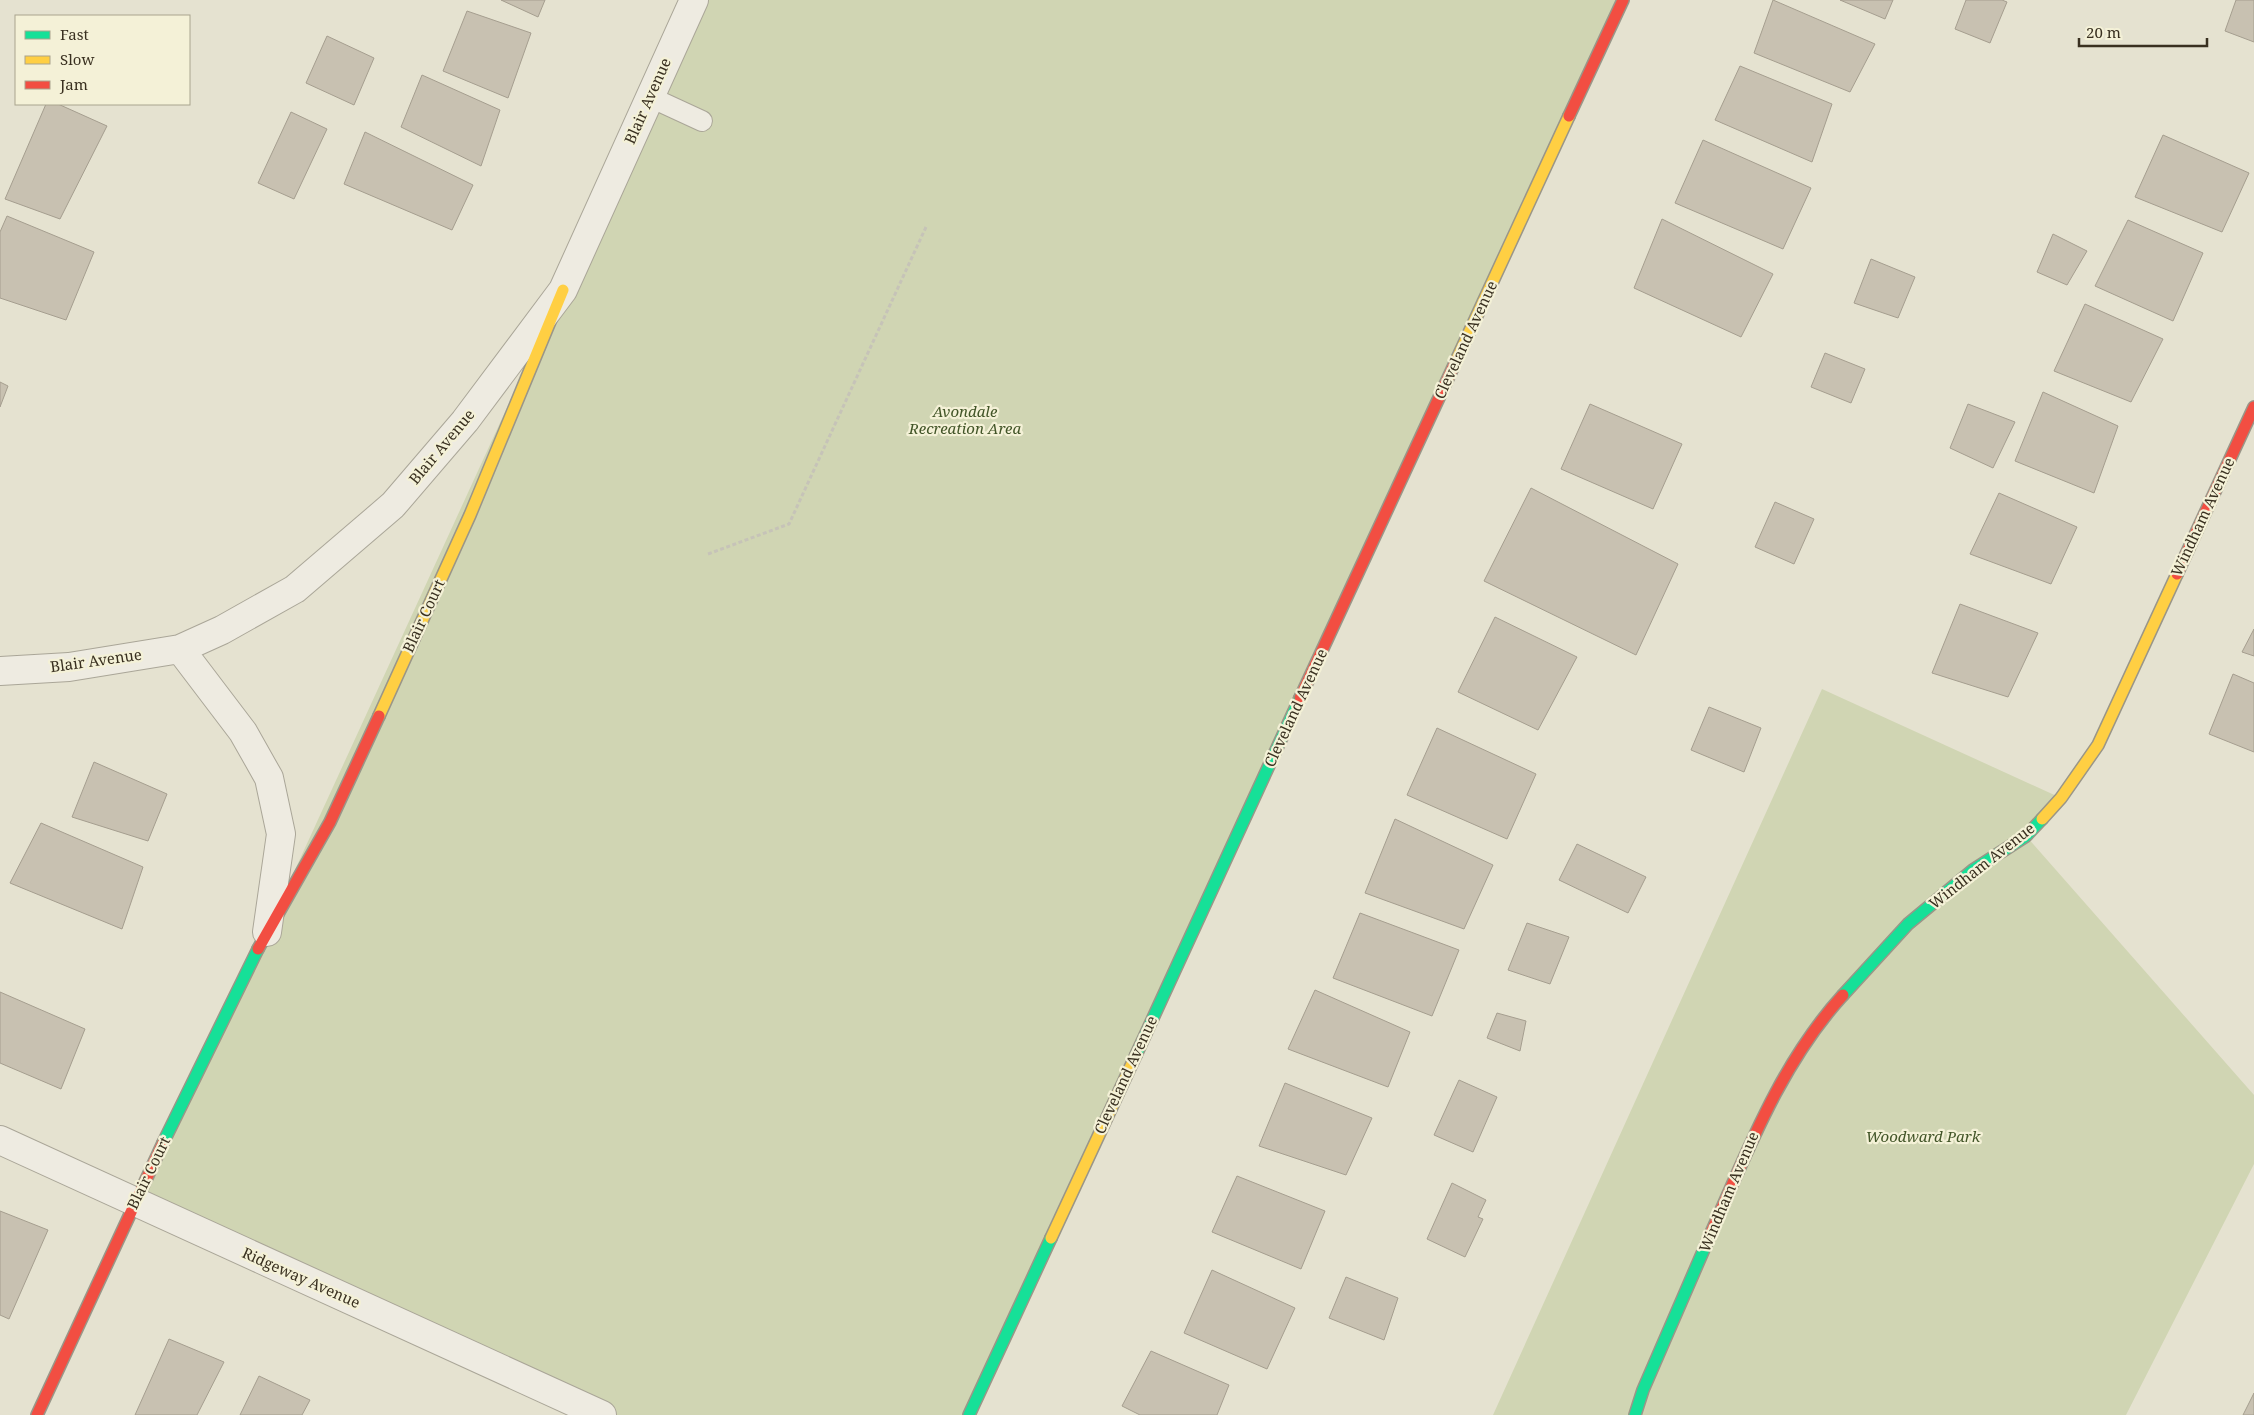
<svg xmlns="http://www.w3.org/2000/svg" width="2254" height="1415" font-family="'Noto Serif',serif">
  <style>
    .green { fill: #d0d5b3 }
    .building { fill: #c8c1b1; stroke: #a59e8f }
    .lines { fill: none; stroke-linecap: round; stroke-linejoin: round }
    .lane-casing { stroke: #aaa698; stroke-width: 22 }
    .street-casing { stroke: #aaa698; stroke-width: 30 }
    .fast-casing { stroke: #9a9688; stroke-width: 14 }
    .slow-casing { stroke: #9a9688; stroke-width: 14 }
    .jam-casing { stroke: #9a9688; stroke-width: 14 }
    .path { stroke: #c6c3b8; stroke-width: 3; stroke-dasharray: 4 2.5; stroke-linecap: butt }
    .lane { stroke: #eeebe1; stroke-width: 20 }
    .street { stroke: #eeebe1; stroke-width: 28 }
    .fast { stroke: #16e098; stroke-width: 11 }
    .slow { stroke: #ffcf43; stroke-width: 11 }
    .jam { stroke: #f24e42; stroke-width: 11 }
    .labels { text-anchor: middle; stroke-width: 4.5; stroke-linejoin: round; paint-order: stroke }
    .street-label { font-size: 15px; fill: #393020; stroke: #f4f1d7 }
    .park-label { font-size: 15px; font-style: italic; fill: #425528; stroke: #f4f1d7 }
  </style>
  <rect width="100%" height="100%" fill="#e5e2d0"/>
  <path class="green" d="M694,0H1623L969,1415H602L135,1203L266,933Z
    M1822,689L2061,798L2026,836L2254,1095V1164L2126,1415H1493Z"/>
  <path class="building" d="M501,0H545L538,17Z
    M1773,0L1875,44L1850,92L1754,53Z
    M1840,0H1893L1885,19Z
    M1966,0H2002L2007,2L1990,43L1955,29Z
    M2236,0H2254V42L2225,31Z
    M467,11L531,33L508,98L443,71Z
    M327,36L374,58L354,105L306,83Z
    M1740,66L1832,104L1812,162L1715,120Z
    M422,75L500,110L481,166L401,127Z
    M46,104H58L107,126L60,219L5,199Z
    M291,112L327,129L294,199L258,183Z
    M365,132L473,185L452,230L344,184Z
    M2163,135L2249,173L2222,232L2135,197Z
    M1703,140L1811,188L1783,249L1675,203Z
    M7,216L94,252L66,320L0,298V232Z
    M1662,219L1773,274L1741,337L1634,288Z
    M2128,220L2203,253L2173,321L2095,286Z
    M2053,234L2087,251L2067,285L2037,272Z
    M1871,259L1915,277L1898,318L1854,303Z
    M2085,304L2163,339L2131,402L2054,371Z
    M1825,353L1865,369L1851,403L1811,387Z
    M0,382L8,386L0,407Z
    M2043,392L2118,426L2094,493L2015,461Z
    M1590,404L1682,444L1653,509L1561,469Z
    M1968,404L2015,422L1993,468L1950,448Z
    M1531,488L1678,564L1636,655L1484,581Z
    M1999,493L2077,527L2051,584L1970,554Z
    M1775,502L1814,519L1794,564L1755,547Z
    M1960,604L2038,633L2008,697L1932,673Z
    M1495,617L1577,657L1538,730L1458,692Z
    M2254,629V656L2242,652Z
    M2233,674L2254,683V752L2209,734Z
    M1709,707L1761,728L1744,772L1691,750Z
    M1437,728L1536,774L1507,839L1407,795Z
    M94,762L167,794L148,841L72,817Z
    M1395,819L1493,865L1464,929L1365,893Z
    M41,823L143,867L122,929L10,883Z
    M1577,844L1646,877L1628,913L1559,880Z
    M1360,913L1459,950L1432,1016L1333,978Z
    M1527,923L1569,937L1550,984L1508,970Z
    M1315,990L1410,1032L1388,1087L1288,1049Z
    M0,992L85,1029L61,1089L0,1063Z
    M1497,1013L1526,1021L1520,1051L1487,1038Z
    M1459,1080L1497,1097L1473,1152L1434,1135Z
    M1285,1083L1372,1118L1346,1175L1259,1146Z
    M1237,1176L1325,1211L1301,1269L1212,1232Z
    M1452,1183L1486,1200L1478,1217L1483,1219L1465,1257L1427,1239Z
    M0,1211L48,1230L9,1319L0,1315Z
    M1212,1270L1295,1308L1267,1369L1184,1333Z
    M1346,1277L1398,1298L1384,1340L1329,1318Z
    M169,1339L224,1362L197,1415H135Z
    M1151,1351L1229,1385L1217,1415H1140L1122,1406Z
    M259,1376L310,1400L302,1415H240Z
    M2254,1393V1415H2243Z"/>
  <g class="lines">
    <defs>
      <path id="lane" d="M650,97L702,121"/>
      <path id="street" d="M180,649L243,732L269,778L281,834L267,932
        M0,671L69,667L180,649L222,630L295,589L393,505L465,421L563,290L694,0
        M0,1140L602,1415"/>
      <path id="fast" d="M1843,995L1908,924L1973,870L2026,836L2042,819
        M1136,1055L1300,698
        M163,1143L258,949
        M969,1415L1051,1238
        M1635,1415L1643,1390L1711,1233"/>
      <path id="slow" d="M1456,361L1569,116
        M379,716L470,515L563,290
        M2042,819L2061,798L2098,745L2177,574
        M1051,1238L1136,1055"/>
      <path id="jam" d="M1569,116L1623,0
        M2177,574L2254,407
        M1300,698L1456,361
        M258,949L330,822L379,716
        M1711,1233C1748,1150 1781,1063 1843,995
        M37,1415L163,1143"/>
    </defs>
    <use href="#lane" class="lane-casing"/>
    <use href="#street" class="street-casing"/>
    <use href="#fast" class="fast-casing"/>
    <use href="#slow" class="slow-casing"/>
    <use href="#jam" class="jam-casing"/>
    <path class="path" d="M708,554L789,524L926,227"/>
    <use href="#lane" class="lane"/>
    <use href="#street" class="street"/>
    <use href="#fast" class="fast"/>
    <use href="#slow" class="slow"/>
    <use href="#jam" class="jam"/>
  </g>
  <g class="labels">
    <g class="street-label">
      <text transform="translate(648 101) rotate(-66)" y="5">Blair Avenue</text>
      <text transform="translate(1466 340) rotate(-65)" y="5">Cleveland Avenue</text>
      <text transform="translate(442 447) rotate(-50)" y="5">Blair Avenue</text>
      <text transform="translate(2203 517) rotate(-65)" y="5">Windham Avenue</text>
      <text transform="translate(424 616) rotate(-65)" y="5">Blair Court</text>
      <text transform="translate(96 661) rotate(-8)" y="5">Blair Avenue</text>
      <text transform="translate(1296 708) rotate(-65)" y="5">Cleveland Avenue</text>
      <text transform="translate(1982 866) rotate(-38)" y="5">Windham Avenue</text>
      <text transform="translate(1126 1075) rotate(-65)" y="5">Cleveland Avenue</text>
      <text transform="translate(149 1173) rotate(-64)" y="5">Blair Court</text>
      <text transform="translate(1729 1192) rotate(-67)" y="5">Windham Avenue</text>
      <text transform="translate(301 1278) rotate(24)" y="5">Ridgeway Avenue</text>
    </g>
    <g class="park-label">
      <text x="965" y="417">Avondale<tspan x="965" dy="17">Recreation Area</tspan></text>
      <text x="1923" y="1142">Woodward Park</text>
    </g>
  </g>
  <rect x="15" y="15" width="175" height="90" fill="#f4f1d7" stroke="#a9a48e"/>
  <rect x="25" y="31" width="25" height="8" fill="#16e098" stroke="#a9a48e"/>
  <text x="60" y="40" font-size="15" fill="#393020">Fast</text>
  <rect x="25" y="56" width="25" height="8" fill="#ffcf43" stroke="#a9a48e"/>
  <text x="60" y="65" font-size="15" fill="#393020">Slow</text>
  <rect x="25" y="81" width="25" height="8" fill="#f24e42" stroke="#a9a48e"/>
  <text x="60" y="90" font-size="15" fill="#393020">Jam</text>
  <path d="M2079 38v8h128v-8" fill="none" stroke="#393020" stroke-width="2.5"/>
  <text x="2086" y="38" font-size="15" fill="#393020" stroke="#f4f1d7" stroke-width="4" paint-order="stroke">20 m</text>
</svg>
